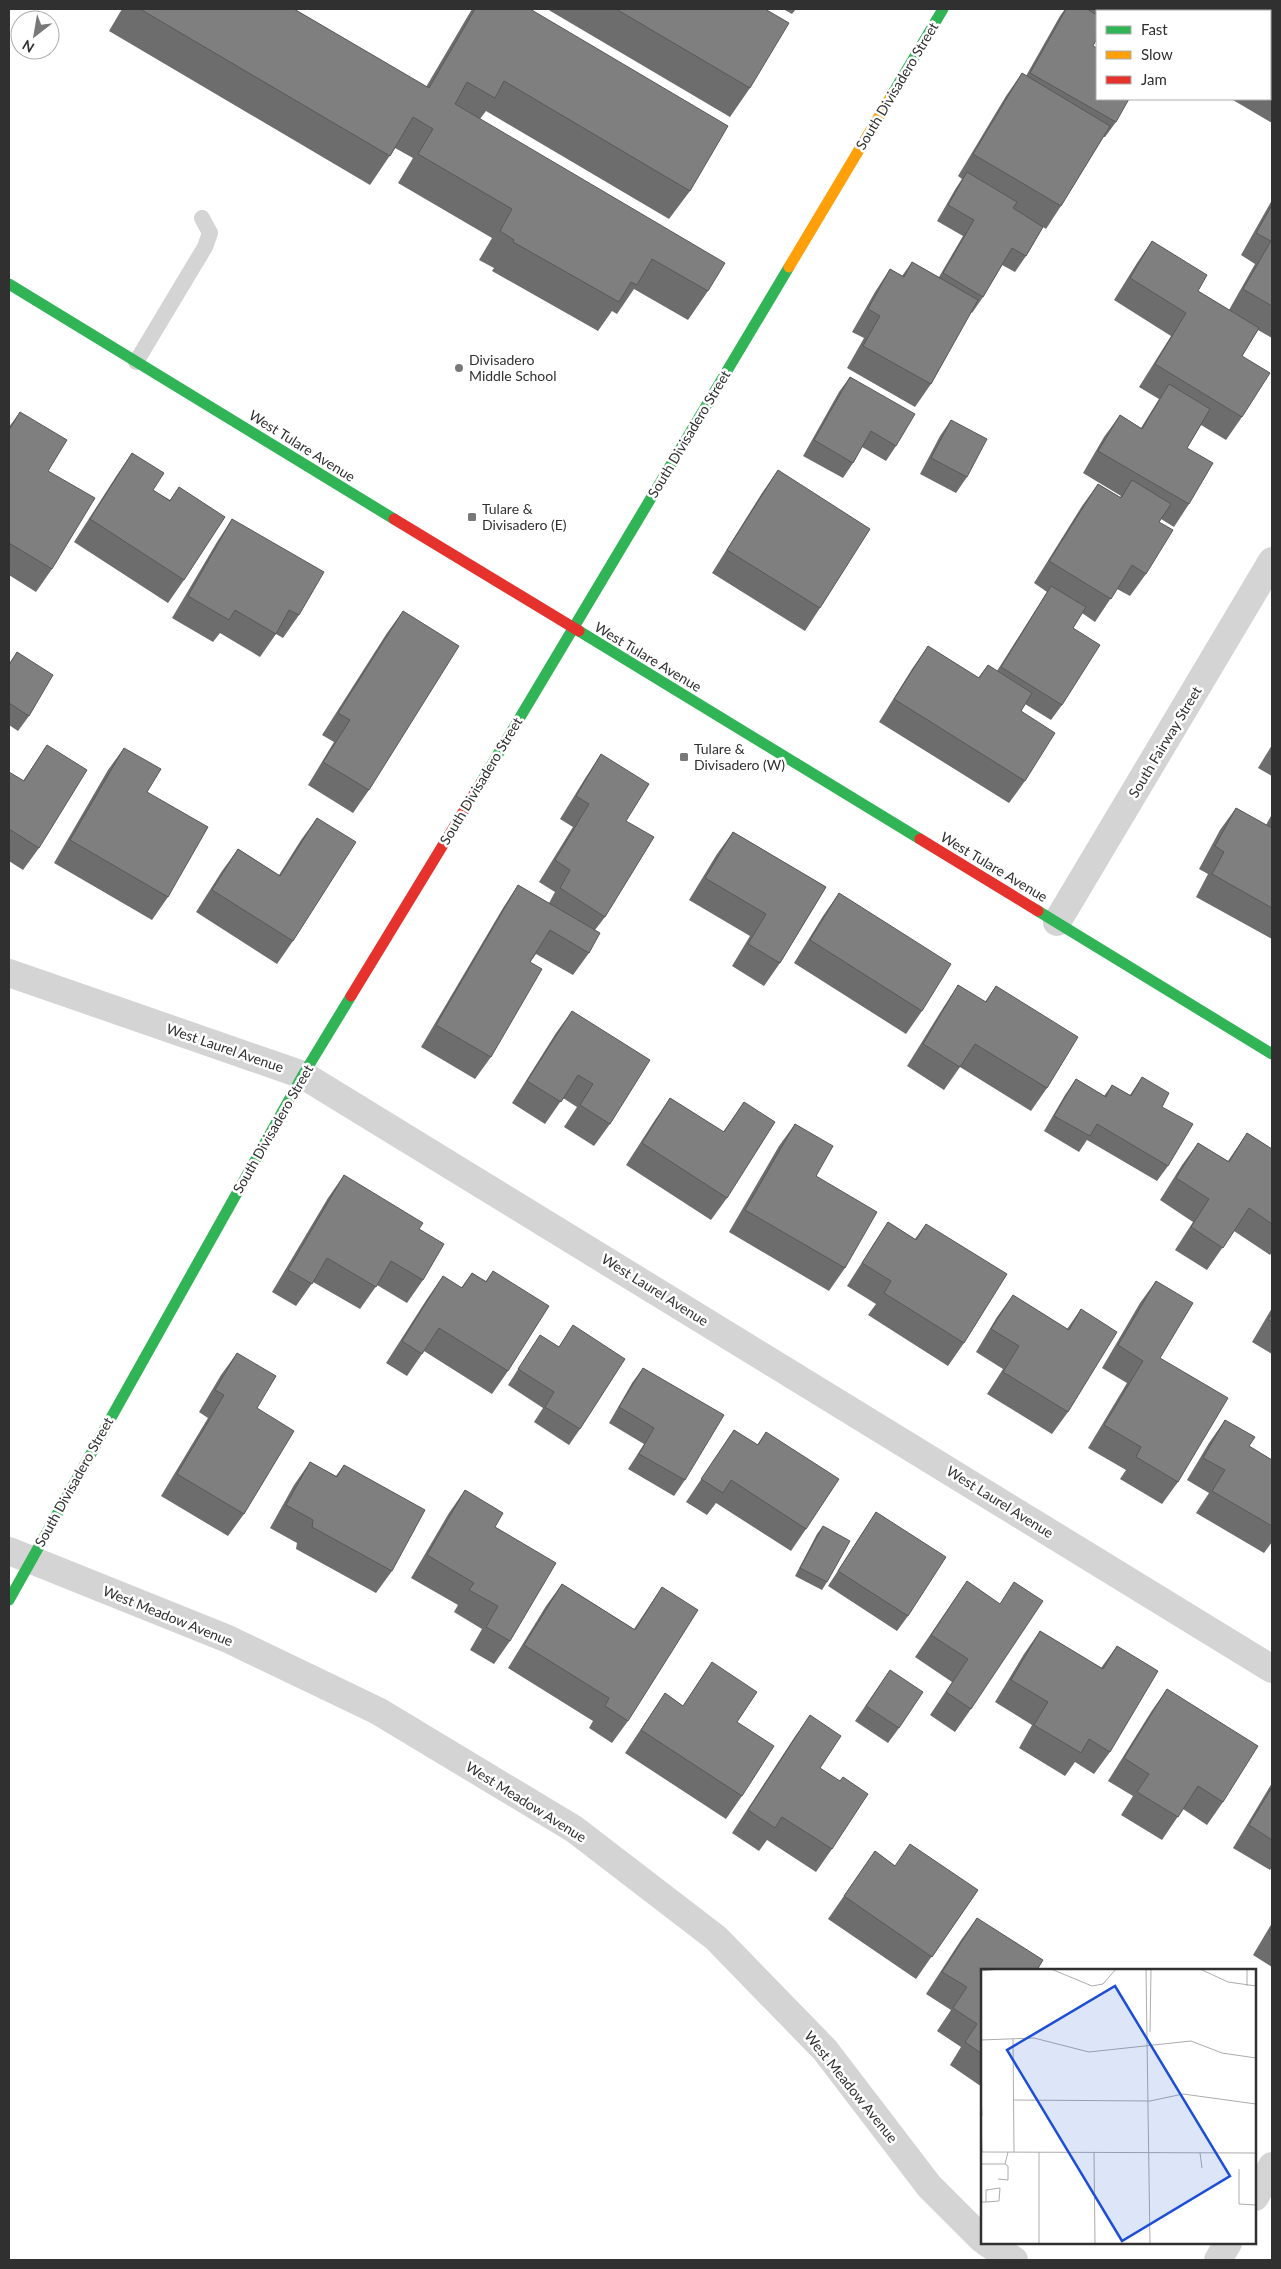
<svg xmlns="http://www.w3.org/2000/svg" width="1281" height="2269" font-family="Lato,sans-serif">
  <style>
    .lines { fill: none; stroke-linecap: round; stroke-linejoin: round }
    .lane { stroke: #d4d4d4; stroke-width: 16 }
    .street { stroke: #d4d4d4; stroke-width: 28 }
    .fast { stroke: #30b455; stroke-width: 11 }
    .slow { stroke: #ff9f0a; stroke-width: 11 }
    .jam { stroke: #e5322d; stroke-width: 11 }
    .wall { fill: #6d6d6d }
    .building { fill: #7f7f7f; stroke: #595959 }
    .poi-dot { fill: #787878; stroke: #fff; stroke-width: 2 }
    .labels { text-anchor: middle; stroke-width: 5; stroke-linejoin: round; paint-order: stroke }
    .street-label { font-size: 14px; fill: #303030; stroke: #fff }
    .poi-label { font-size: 14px; fill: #303030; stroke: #fff; text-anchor: start }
    .inset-road { fill: none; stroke: #acacac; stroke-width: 1 }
    .view { fill: #1d4ed8; fill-opacity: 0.15; stroke: #1d4ed8; stroke-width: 2.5 }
    .inset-edge { fill: none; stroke: #303030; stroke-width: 2.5 }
  </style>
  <rect width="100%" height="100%" fill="#fff"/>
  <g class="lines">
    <path class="lane" d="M136,362L205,247L210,233L202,218"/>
    <path class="street" d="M1057,922L1272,561
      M9,973L303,1075L1272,1669
      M9,1551L228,1639L378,1711L574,1829L716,1938L825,2050L929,2186L982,2239
      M1255,2197L1272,2166
      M987,2243L1014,2260
      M1218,2260L1228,2243"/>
    <path class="fast" d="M893,93L943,9
      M9,284L394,519
      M579,631L920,839
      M482,781L789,267
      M1038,911L1272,1054
      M9,1600L303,1075L351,996"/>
    <path class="slow" d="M789,267L893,93"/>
    <path class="jam" d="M394,519L579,631
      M920,839L1038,911
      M351,996L482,781"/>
  </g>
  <path class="wall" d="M122,9H294L426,87L472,9H530L690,191L669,219L486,111L480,119L708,291L688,320L634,289L617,314L612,311L598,331L492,271L494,268L479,260L492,238L398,183L413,158L395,148L370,185L109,31Z
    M547,9H765L750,88L730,117Z
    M783,9H796L792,14Z
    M1065,9H1152L1150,11H1097V38L1093,46L1116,122L1105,137H1103L1061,206L1046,229L1043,227L1026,256L1015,272L1002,265L983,297L972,313L971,312L931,384L915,407L847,368L864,338L852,332L875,292L890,269L902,276L912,262L939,277L963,236L937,221L956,188L962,179L958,176L1006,96L1022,73L1026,76L1060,16Z
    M1272,44V123L1233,100L1234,99H1270Z
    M1272,200V338L1258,330L1242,356V417L1226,440L1201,425L1187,448L1189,504L1174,527L1161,519L1159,522L1146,574L1130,596L1117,589L1095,622L1082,613L1073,628L1062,705L1051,720L1025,704L1021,711L1025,781L1009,803L879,722L912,669L928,646L978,678L988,665L997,671L1047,592L1034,583L1082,506L1098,484L1120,497L1121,496L1083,473L1104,437L1120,415L1141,428L1159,399L1139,387L1171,336L1114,300L1137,263L1152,241L1198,291L1229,310L1255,264L1241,255Z
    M850,377L896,446L886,461L862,447L853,463L843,478L803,456L839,392Z
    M20,412L48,471L52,569L36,592L9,575V427Z
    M951,420L967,477L956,493L920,474L940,436Z
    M132,453L153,490L170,500L179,487L184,580L168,603L74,542L117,475Z
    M778,470L820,608L805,631L712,573L762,493Z
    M232,519L299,615L283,638L276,634L260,657L220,633L213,642L172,618L217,542Z
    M403,611L369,790L353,813L308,785L334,742L322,735L387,633Z
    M17,652L29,716L18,731L9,725V664Z
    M47,745L39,848L23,870L9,861V772L23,781Z
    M1272,745V776L1258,768Z
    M124,748L147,792L168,897L152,920L54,863L108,770Z
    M601,754L626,821L605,917L595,930L589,953L573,975L536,954L530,962L491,1057L475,1079L421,1047L503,908L518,885L549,903L555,892L539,882L573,827L560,819L586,777Z
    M1236,808L1266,825L1272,814V939L1196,897L1208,874L1199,869L1220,830Z
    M317,818L293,941L277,964L196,912L222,871L238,849L279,875L301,840Z
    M733,832L826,887L780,963L764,986L732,966L750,936L689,900L717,854Z
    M839,893L922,1011L906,1034L794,963L823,916Z
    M958,985L985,1002L996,986L1047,1088L1031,1111L960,1067L944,1090L907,1066L943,1008Z
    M572,1011L610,1124L594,1146L564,1127L577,1107L563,1098L545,1124L512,1103L556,1033Z
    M1142,1077L1162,1107L1168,1166L1157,1181L1087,1140L1079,1152L1044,1131L1065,1095L1076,1079L1104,1096L1112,1085L1130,1095Z
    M670,1098L723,1132L744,1102L727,1198L711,1220L626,1165L655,1120Z
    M795,1124L816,1176L845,1268L829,1291L729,1232L779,1146Z
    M1247,1133L1272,1149V1252L1270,1255L1234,1231L1207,1270L1175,1250L1193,1222L1160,1200L1182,1165L1198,1143L1228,1161Z
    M344,1175L419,1229L423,1280L407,1303L377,1285L360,1309L313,1282L296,1306L272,1292L328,1198Z
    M888,1222L915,1239L926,1224L964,1343L948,1366L868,1315L876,1304L847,1286L873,1245Z
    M493,1271L508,1371L492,1394L424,1351L407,1376L386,1363L427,1299L443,1276L461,1288L472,1273L486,1281Z
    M1156,1281L1160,1358L1178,1482L1162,1504L1120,1479L1126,1470L1088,1448L1127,1383L1102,1368L1140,1303Z
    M1013,1295L1067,1329L1081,1309L1068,1412L1052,1434L987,1394L1003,1369L976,1352L997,1317Z
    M1272,1308V1354L1252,1342Z
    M573,1325L580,1429L569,1445L534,1422L543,1408L508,1385L540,1335L559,1347Z
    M237,1353L257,1408L244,1514L228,1536L161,1496L208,1418L199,1412L221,1375Z
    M643,1368L685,1480L674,1496L628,1469L644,1444L609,1423L632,1383Z
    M1225,1420L1249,1446L1272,1460V1542L1264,1553L1196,1513L1209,1493L1187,1480L1209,1443Z
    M734,1430L757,1445L766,1432L806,1529L791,1551L716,1503L707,1515L686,1502Z
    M310,1462L336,1476L344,1465L392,1571L376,1593L296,1549L297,1543L270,1528L294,1485Z
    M465,1490L495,1527L510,1641L494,1664L470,1650L482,1629L454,1612L458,1605L411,1578L449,1513Z
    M876,1512L908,1616L897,1631L828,1586Z
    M823,1526L827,1582L822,1590L795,1576L817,1534Z
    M967,1581L971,1709L955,1732L930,1715L952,1682L915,1657Z
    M562,1584L634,1629L662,1587L628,1721L612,1743L589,1728L593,1721L508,1668L546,1606Z
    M1040,1631L1101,1668L1117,1646L1110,1752L1094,1774L1075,1762L1065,1776L1019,1748L1032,1725L995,1702L1024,1654Z
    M712,1662L737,1722L742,1796L726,1819L625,1753L665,1693L683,1706Z
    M890,1670L899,1728L888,1743L855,1721Z
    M1167,1689L1223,1802L1207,1825L1183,1809L1162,1840L1121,1815L1133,1796L1108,1781L1151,1712Z
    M810,1715L820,1768L832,1849L816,1872L767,1840L759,1851L732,1833L794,1738Z
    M1272,1783V1867L1270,1870L1233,1848Z
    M875,1851L894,1865L978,1890L916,1979L828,1919Z
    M977,1918L982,1970V2087L950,2065L961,2047L937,2031L951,2010L926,1994L961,1940Z
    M1272,1923V1967L1253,1955Z"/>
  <path class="building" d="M140,9H294L429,88L475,9H530L728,126L690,191L504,81L495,98L467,82L455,104L725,263L708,291L652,259L637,285L631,282L619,302L513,242L514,240L500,231L512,209L418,154L433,129L413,117L390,156Z
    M616,9H765L789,23L750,88Z
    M1066,9H1087L1097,15V38L1093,46L1097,48V99H1129L1116,122L1030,73Z
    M1133,9H1152L1150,11H1137Z
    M1270,42L1272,44V102L1267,99H1270Z
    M1022,73L1110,126L1061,206L973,154Z
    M967,172L1017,202L1013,208L1043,227L1026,256L1012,248L983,297L943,273L974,220L948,205Z
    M1272,205V306L1243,289L1271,241L1256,233Z
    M1152,241L1207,275L1198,291L1259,328L1242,356L1270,373L1242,417L1155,364L1186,313L1130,278Z
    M912,262L978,300L931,384L863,346L880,316L868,309L890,269L904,277Z
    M850,377L915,414L896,446L871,431L853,463L814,440Z
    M1169,384L1210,409L1187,448L1213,463L1189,504L1098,451L1120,415L1142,429Z
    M20,412L67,440L48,471L95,498L52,569L9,543V430Z
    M951,420L987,439L967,477L931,458Z
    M132,453L164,473L153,490L170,501L179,487L225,517L184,580L90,519Z
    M778,470L870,529L820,608L727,550Z
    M1132,480L1171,504L1159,522L1173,530L1146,574L1132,565L1111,599L1049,561L1098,484L1121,498Z
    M232,519L324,572L299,615L289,610L276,634L235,610L229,620L188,596Z
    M1051,586L1086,607L1073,628L1100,645L1062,705L1001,667Z
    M403,611L459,646L369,790L323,762L350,720L338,713Z
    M928,646L979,678L988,665L1032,693L1021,711L1055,733L1025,781L894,699Z
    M17,652L53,675L29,716L9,703V665Z
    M47,745L87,770L39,848L9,829V772L24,781Z
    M124,748L161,769L147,792L208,827L168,897L70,840Z
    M601,754L649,784L626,821L654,837L605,917L560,888L570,870L555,860L589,804L576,796Z
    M1236,808L1272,828V908L1212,874L1224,852L1215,846Z
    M317,818L356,842L293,941L212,890L238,849L280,876Z
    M733,832L826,887L780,963L748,944L766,914L705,878Z
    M518,885L600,933L589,953L550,930L530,962L542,969L491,1057L436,1025Z
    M839,893L951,964L922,1011L810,940Z
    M958,985L986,1002L996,986L1078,1037L1047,1088L975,1044L960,1067L923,1044Z
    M572,1011L650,1060L610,1124L580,1105L593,1084L578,1075L561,1102L527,1081Z
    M1142,1077L1169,1093L1162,1107L1193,1124L1168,1166L1097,1124L1090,1136L1054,1116L1076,1079L1106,1097L1112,1085L1131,1096Z
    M670,1098L724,1132L744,1102L775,1122L727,1198L642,1143Z
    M795,1124L833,1146L816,1176L877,1212L845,1268L745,1210Z
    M1247,1133L1272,1149V1224L1249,1208L1223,1248L1191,1227L1209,1199L1176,1178L1198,1143L1229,1162Z
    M344,1175L423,1223L419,1229L444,1244L423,1280L391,1261L376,1287L327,1258L312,1284L288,1270Z
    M888,1222L916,1240L926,1224L1007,1274L964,1343L884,1293L891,1281L862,1263Z
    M493,1271L549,1306L508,1371L439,1328L422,1354L402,1341L443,1276L462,1288L472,1273L486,1282Z
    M1156,1281L1193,1303L1160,1358L1228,1398L1178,1482L1136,1457L1141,1447L1104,1425L1143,1361L1118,1345Z
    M1013,1295L1069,1330L1081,1309L1117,1332L1068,1412L1003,1372L1019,1346L991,1329Z
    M1272,1313V1322L1268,1320Z
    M573,1325L625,1359L580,1429L545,1407L554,1392L518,1369L540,1335L559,1347Z
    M237,1353L276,1376L257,1408L294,1431L244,1514L177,1474L224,1395L215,1390Z
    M643,1368L724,1415L685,1480L639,1454L654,1428L619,1407Z
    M1225,1420L1255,1437L1249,1446L1272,1460V1526L1212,1491L1225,1470L1203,1458Z
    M734,1430L758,1445L766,1432L839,1479L806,1529L731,1480L723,1493L701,1479Z
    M310,1462L337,1477L344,1465L425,1510L392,1571L312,1527L313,1520L286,1505Z
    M465,1490L503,1513L495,1527L556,1563L510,1641L486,1627L498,1606L469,1590L474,1583L427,1555Z
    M876,1512L946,1557L908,1616L838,1571Z
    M823,1526L850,1541L827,1582L800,1568Z
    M967,1581L1000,1604L1014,1582L1043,1601L971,1709L946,1692L968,1659L931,1635Z
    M562,1584L635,1630L662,1587L698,1610L628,1721L605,1706L609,1698L524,1645Z
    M1040,1631L1103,1669L1117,1646L1158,1671L1110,1752L1089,1739L1081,1753L1034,1725L1048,1702L1011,1680Z
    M712,1662L757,1692L737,1722L774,1746L742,1796L641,1730L665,1693L683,1706Z
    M890,1670L923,1692L899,1728L866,1706Z
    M1167,1689L1258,1746L1223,1802L1198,1786L1178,1817L1137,1792L1149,1774L1124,1758Z
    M810,1715L841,1736L820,1768L840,1781L843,1777L868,1794L832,1849L782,1817L775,1828L748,1810Z
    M1272,1787V1840L1249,1825Z
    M910,1844L978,1890L932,1957L844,1896L875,1851L895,1866Z
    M977,1918L1043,1960L1037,1970H982V2054L965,2042L977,2024L953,2008L967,1987L942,1972Z
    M1272,1927V1935L1269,1933Z"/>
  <g class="poi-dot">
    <circle cx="459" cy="368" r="5"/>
    <rect x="467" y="512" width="10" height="10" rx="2.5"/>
    <rect x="679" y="752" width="10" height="10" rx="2.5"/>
  </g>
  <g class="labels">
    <g class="street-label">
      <text transform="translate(897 86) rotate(-59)" y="5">South Divisadero Street</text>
      <text transform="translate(689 434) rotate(-59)" y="5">South Divisadero Street</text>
      <text transform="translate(302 446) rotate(32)" y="5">West Tulare Avenue</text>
      <text transform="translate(648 657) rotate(31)" y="5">West Tulare Avenue</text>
      <text transform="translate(1165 742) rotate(-59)" y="5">South Fairway Street</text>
      <text transform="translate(481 781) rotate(-59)" y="5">South Divisadero Street</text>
      <text transform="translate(994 867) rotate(31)" y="5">West Tulare Avenue</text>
      <text transform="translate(225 1048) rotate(19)" y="5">West Laurel Avenue</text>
      <text transform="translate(273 1129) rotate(-60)" y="5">South Divisadero Street</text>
      <text transform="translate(655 1290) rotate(32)" y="5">West Laurel Avenue</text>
      <text transform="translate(74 1482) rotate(-61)" y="5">South Divisadero Street</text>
      <text transform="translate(1000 1502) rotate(32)" y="5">West Laurel Avenue</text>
      <text transform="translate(168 1616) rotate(22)" y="5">West Meadow Avenue</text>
      <text transform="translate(526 1802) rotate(32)" y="5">West Meadow Avenue</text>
      <text transform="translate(851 2087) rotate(51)" y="5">West Meadow Avenue</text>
    </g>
    <g class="poi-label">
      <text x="469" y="365">Divisadero<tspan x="469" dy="16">Middle School</tspan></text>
      <text x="482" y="514">Tulare &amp;<tspan x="482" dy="16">Divisadero (E)</tspan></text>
      <text x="694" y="754">Tulare &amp;<tspan x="694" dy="16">Divisadero (W)</tspan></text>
    </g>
  </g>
  <g transform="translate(981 1969)">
    <rect width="275" height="275" fill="#fff"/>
    <path class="inset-road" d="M70,0L111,17L122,15L135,0M165,0L169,275M219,0L247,13L275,17M266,0V17M0,2L18,0M169,63L170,0M32,70L33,183M0,71L53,69L108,83L210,72L241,84L275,89M0,124L1,147M33,131L169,132L202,125L275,135M0,147L1,183M0,183L275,184M58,183V275M113,183L114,275M219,184L221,199M0,195H24L27,183M258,200V235L275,236M17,210L27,211V197L24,195M0,233H5L18,232L19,219L5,221V233"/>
    <path class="view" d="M134,17L249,207L141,272L26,81Z"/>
    <rect width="275" height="275" class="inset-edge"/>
  </g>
  <rect width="1281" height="2269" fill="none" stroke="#303030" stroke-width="20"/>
  <rect x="1096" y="10" width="175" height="90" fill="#ffffff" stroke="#acacac"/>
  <rect x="1106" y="26" width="25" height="8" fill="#30b455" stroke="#acacac"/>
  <text x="1141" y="35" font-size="15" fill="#303030">Fast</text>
  <rect x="1106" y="51" width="25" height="8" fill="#ff9f0a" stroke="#acacac"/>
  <text x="1141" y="60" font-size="15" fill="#303030">Slow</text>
  <rect x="1106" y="76" width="25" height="8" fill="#e5322d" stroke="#acacac"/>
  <text x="1141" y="85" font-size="15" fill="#303030">Jam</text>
  <g transform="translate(35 35) rotate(211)"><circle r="24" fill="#ffffff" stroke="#acacac"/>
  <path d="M0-4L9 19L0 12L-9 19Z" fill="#787878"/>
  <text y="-8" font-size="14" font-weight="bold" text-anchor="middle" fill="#303030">N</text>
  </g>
</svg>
